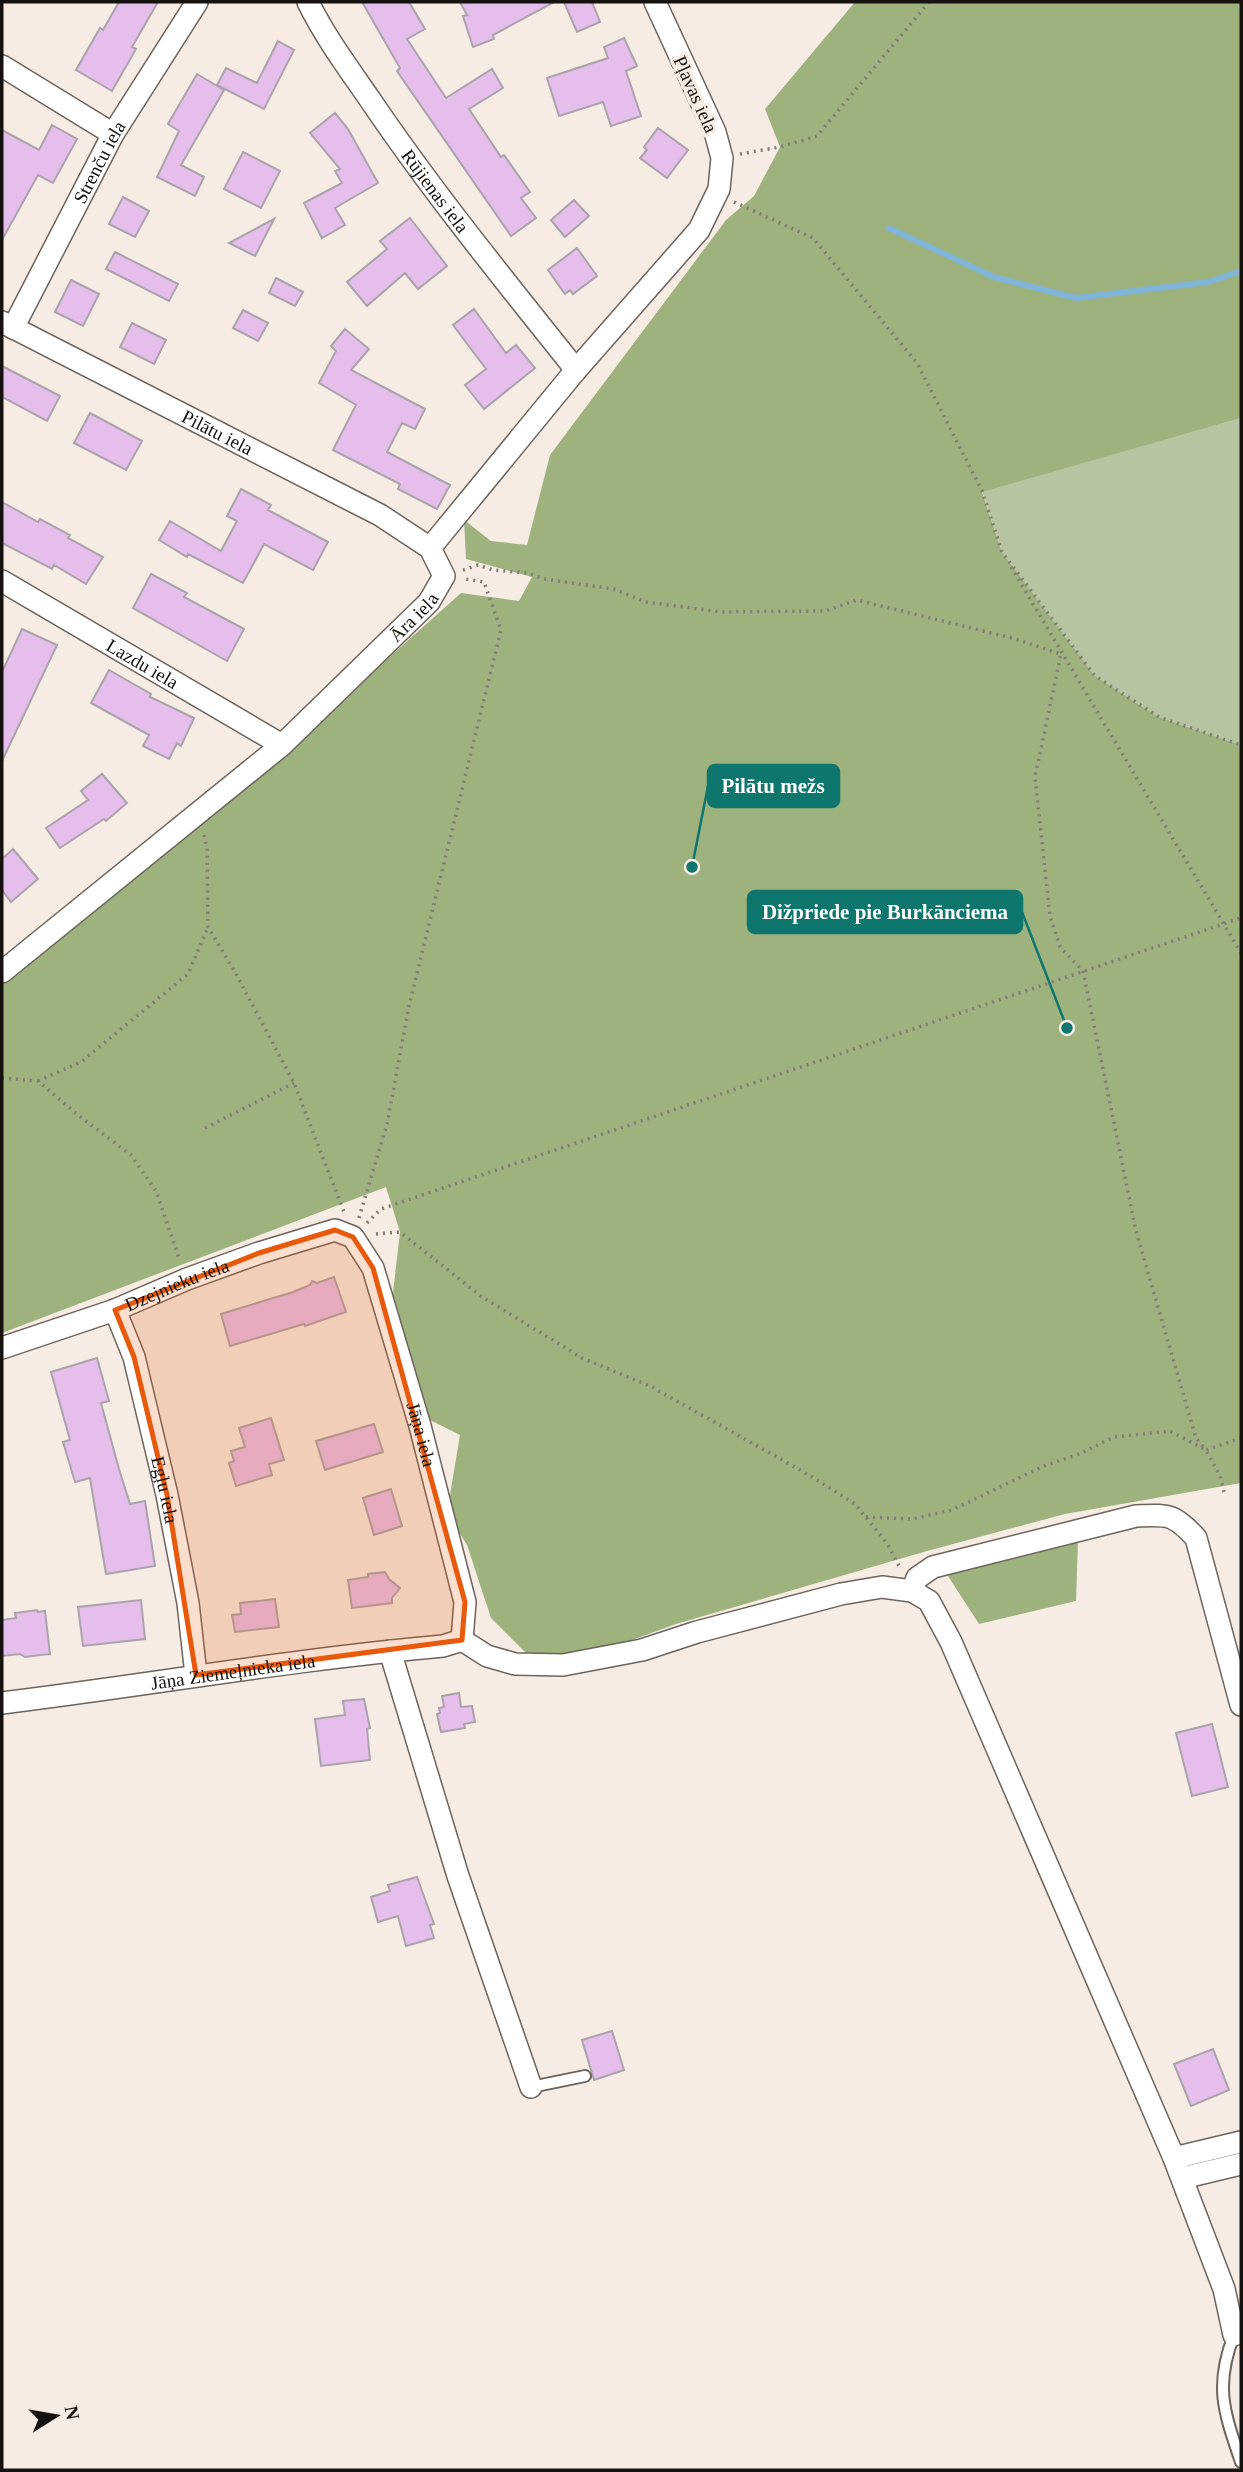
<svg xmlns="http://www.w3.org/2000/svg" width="1243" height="2472" font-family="Georgia,serif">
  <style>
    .green { fill: #b6c4a2 }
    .forest { fill: #9eb27e }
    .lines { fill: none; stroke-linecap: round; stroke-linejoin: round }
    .stream { stroke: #80b4d8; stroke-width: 6 }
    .building { fill: #e5beeb; stroke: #aaa3ab; stroke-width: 2 }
    .lane-casing { stroke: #6c645d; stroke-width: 14 }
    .street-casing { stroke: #6c645d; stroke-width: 24 }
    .path { stroke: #827b76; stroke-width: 3.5; stroke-dasharray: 2 5; stroke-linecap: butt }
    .lane { stroke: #fff; stroke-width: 10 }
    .street { stroke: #fff; stroke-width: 21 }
    .marked { fill: #e8590c; fill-opacity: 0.2; stroke: #e8590c; stroke-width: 5; stroke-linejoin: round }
    .labels { text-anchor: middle; stroke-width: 7; stroke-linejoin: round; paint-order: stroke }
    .street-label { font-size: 19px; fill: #15120f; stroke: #f6ece4 }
    .leader { fill: none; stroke: #0f766e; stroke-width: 2.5 }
    .callout-dot { fill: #0f766e; stroke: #f6ece4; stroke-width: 2.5 }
    .callout { fill: #0f766e; stroke: #0f766e; stroke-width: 2.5 }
    .callout-label { font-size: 21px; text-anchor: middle; font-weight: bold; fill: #fff }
  </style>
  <rect width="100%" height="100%" fill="#f6ece4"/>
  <path class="green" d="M1241,418V745L1159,717L1095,676L1002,552L982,491Z"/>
  <path class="forest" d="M855,2H1241V418L982,492L1002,552L1095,676L1159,717L1241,745V1483L1065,1514L927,1551L676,1624L608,1649L533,1660L491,1618L467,1545L447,1513L460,1435L422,1416L390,1319L400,1232L386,1187L2,1333V983L283,752L461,593L519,601L532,577L466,559L464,520L491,541L527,545L550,455L726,220L754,196L780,147L765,109Z
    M1078,1541L1076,1601L979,1624L946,1573Z"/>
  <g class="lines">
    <path class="stream" d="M889,228L994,277L1076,298L1208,282L1241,271"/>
  </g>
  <path class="building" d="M119,2H158L132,47L136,49L112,91L76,70L100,28L103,30Z
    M362,2H409L425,29L407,39L446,98L492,69L503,88L469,109L501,157L504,155L530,192L521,198L536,218L511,236L397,71L400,68Z
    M460,2H554L493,35L494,39L473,47L463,16L467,15Z
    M564,2H592L600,22L577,32Z
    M624,38L637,66L626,71L641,116L611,126L603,102L559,116L547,78L608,58L604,47Z
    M278,41L294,50L264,109L217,85L226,68L257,83Z
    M197,74L224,90L181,165L204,177L195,196L157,177L179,131L168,124Z
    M335,113L348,129L378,183L335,208L345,225L322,238L304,203L342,183L335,171L340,169L310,133Z
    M52,125L77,139L53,183L38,175L2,240V130L39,150Z
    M658,128L688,150L667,178L640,158L647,150L644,147Z
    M243,152L280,171L261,208L224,189Z
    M123,197L149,211L135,237L109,224Z
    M574,200L589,216L565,237L551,220Z
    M410,218L447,266L418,289L405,273L367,306L347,282L387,249L380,241Z
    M274,219L255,256L229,243Z
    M577,248L597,276L573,294L570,290L565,294L548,270Z
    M115,252L178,284L169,301L106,269Z
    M276,278L303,292L295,306L269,293Z
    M71,280L99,294L83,326L55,312Z
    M474,309L506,353L516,345L535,368L484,409L465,385L486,369L453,325Z
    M243,310L268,323L258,341L233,328Z
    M132,323L166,340L154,364L120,347Z
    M345,329L369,349L351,370L425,409L415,429L402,423L387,452L450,485L437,509L398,489L400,484L333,450L356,405L319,383L336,351L331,346Z
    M2,366L60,396L47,421L2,397Z
    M90,413L142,441L126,470L74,443Z
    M241,489L271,505L268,510L328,542L313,570L264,544L243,583L188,554L187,557L159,540L170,521L221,551L237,521L227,516Z
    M2,502L38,522L40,519L70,535L68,538L103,557L86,584L54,565L52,569L2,543Z
    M151,574L187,593L184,597L244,629L227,661L133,608Z
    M22,629L57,645L2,761V672Z
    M109,670L151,694L150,697L194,718L181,746L177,743L169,759L143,746L149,735L91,703Z
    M102,774L127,803L106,821L104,819L60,848L46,828L88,800L81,791Z
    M13,849L38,879L11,902L2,890V859Z
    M334,1277L346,1312L305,1326L304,1324L230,1346L221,1314L293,1292L310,1285L312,1281L317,1283Z
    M97,1358L109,1401L101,1403L119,1469L130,1504L145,1501L155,1566L106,1574L90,1478L75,1482L63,1442L70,1440L51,1372Z
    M271,1418L284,1460L269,1464L272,1475L236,1486L229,1463L234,1461L231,1451L245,1447L239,1428Z
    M374,1424L383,1452L325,1470L316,1441Z
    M391,1489L402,1526L374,1535L363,1498Z
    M385,1572L389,1579L400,1588L392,1598V1603L352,1608L348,1580L368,1577V1574Z
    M275,1599L279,1627L235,1632L232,1615L241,1614L240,1603Z
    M141,1600L145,1639L83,1646L78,1607Z
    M37,1610L38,1612L45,1611L50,1654L25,1657L20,1654L2,1656V1620L16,1618L15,1613Z
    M459,1693L461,1707L472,1706L475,1722L464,1724L465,1728L441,1732L437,1714L440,1713L439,1708L444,1707L442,1696Z
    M364,1699L370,1728L367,1729L370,1760L321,1766L315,1719L345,1715L343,1701Z
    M1212,1724L1228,1787L1192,1796L1176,1733Z
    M417,1877L434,1924L430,1925L434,1938L406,1946L398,1916L378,1922L371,1897L390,1891L388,1885Z
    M612,2031L624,2070L594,2080L582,2040Z
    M1213,2049L1229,2090L1191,2106L1174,2064Z"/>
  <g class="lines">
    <defs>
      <path id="lane" d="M531,2087L585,2076
        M1234,2335C1214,2386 1224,2412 1241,2462"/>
      <g id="street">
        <path id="s1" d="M308,2C325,37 349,69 371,101C434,194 506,282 576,370"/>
        <path d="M2,66L113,134"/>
        <path id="s2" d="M2,322L380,515L430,548"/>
        <path id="s3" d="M13,328L113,134L197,2"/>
        <path id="s4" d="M2,581L282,745"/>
        <path id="s5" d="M2,972L282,745L429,602L444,576L430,548L576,370L699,230L719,189L722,158L715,132L655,2"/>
        <path id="s6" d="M115,1310L134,1357L167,1495L188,1603L196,1675"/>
        <path id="s7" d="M2,1348L115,1310L187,1279L259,1253L335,1230L353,1237L373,1268L420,1426L465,1602L462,1640"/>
        <path d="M912,1591L917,1578L933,1567L1136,1516C1169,1515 1173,1513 1196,1538L1241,1705"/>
        <path d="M462,1640L487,1656L515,1664L563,1665L642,1650L697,1632L841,1594L882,1587L912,1591L929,1601L951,1642L1174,2158L1224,2289L1234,2335"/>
        <path d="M390,1651L458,1876L531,2087"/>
        <path id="s8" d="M2,1703C149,1685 295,1659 443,1646L462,1640"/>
        <path d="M1174,2158L1241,2142"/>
        <path d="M1182,2178L1241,2164"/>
      </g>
    </defs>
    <use href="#lane" class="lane-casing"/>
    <use href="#street" class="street-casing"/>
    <path class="path" d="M740,154L780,147L817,136L929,2
      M734,202L813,238L917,363L982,491L1002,552L1095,676L1159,717L1241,745
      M1011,567L1241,953
      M463,570L478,565L493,570L528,573L544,579L614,589L646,602L722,612L825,611L857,600L1012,638L1061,654L1035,777L1050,916L1060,947L1083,971L1136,1231L1196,1438L1206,1450L1241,1438
      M204,835L207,850L208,927L236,974L294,1083L344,1212
      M2,1078L38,1081L78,1115L131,1155L156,1191L180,1261
      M38,1081L81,1062L188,974L208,927
      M205,1128L294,1083
      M359,1218L387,1124L409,1006L501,630L484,582L465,579
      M367,1223L381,1209L1241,918
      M376,1234L400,1232L482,1297L582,1358L650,1386L809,1475L855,1504L887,1543L899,1566
      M866,1517L912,1519L952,1510L1044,1466L1079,1454L1114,1437L1170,1431L1206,1450L1220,1476L1225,1496"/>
    <use href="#lane" class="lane"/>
    <use href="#street" class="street"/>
  </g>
  <path class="marked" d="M335,1230L353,1237L373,1268L465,1602L462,1640L196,1675L167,1495L134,1357L115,1310L259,1253Z"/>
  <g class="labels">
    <g class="street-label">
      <text transform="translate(696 94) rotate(66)" y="7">Pļavas iela</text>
      <text dy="7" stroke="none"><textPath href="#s3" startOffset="187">Strenču iela</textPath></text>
      <text dy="7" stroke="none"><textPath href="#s1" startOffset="228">Rūjienas iela</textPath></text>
      <text dy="7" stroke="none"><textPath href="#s2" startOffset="242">Pilātu iela</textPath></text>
      <text dy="7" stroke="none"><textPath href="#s5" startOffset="544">Āra iela</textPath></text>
      <text dy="7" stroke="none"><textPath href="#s4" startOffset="163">Lazdu iela</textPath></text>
      <text dy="7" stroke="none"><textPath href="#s7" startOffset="186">Dzejnieku iela</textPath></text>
      <text dy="7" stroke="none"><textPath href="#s7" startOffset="583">Jāņa iela</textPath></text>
      <text dy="7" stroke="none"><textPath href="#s6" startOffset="187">Egļu iela</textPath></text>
      <text dy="7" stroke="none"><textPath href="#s8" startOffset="233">Jāņa Ziemeļnieka iela</textPath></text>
    </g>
  </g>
  <path class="leader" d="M692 867L708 786M1067 1028L1022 912"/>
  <g class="callout-dot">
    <circle cx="692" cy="867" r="7"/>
    <circle cx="1067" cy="1028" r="7"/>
  </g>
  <g class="callout">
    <rect x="708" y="765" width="131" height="42" rx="7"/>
    <rect x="748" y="891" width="274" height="42" rx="7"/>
  </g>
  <g class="callout-label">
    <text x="773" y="793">Pilātu mežs</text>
    <text x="885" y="919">Dižpriede pie Burkānciema</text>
  </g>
  <rect width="1243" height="2472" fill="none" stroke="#15120f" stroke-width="7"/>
  <g transform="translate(56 2416) rotate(79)" stroke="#f6ece4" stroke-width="5" paint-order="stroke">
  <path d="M0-5L12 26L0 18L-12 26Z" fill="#15120f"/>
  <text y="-10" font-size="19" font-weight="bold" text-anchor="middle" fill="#15120f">N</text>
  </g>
</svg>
